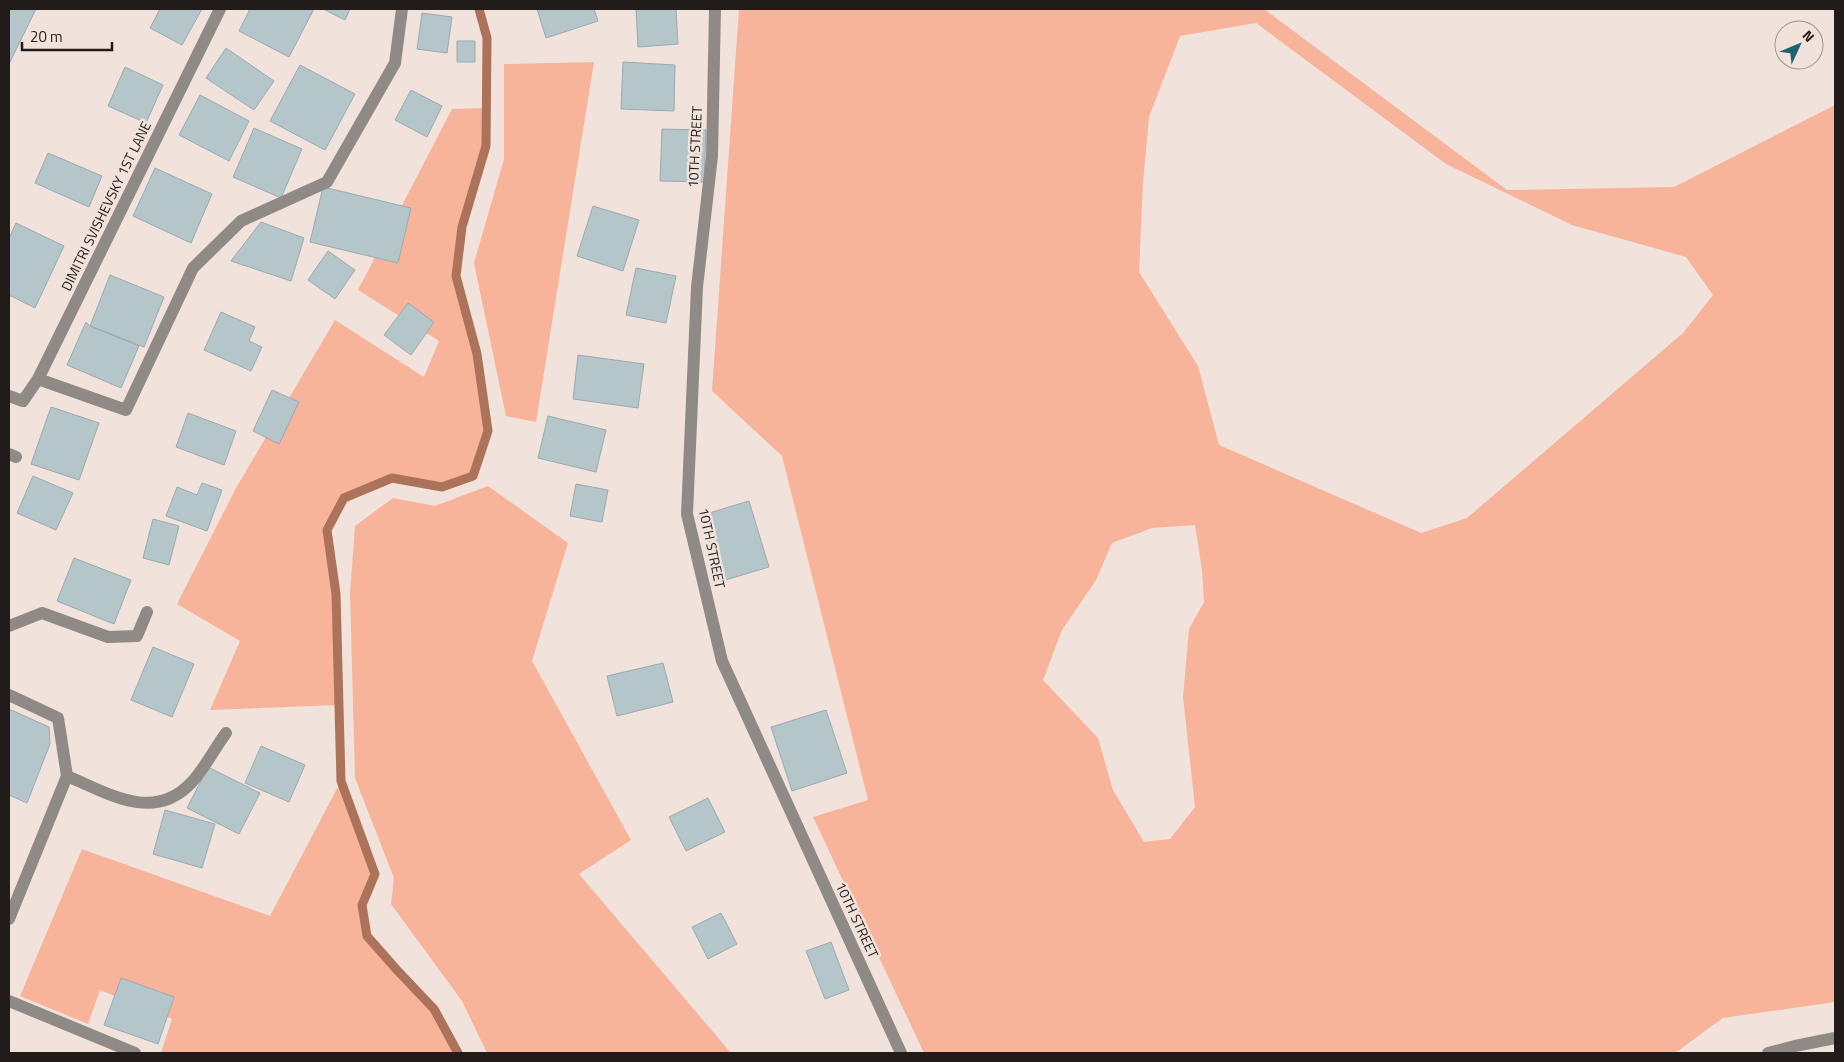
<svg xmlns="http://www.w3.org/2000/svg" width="1844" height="1062" font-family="'Titillium Web',sans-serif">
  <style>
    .green { fill: #f7b49a; fill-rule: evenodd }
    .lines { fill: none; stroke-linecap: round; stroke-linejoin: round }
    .stream { stroke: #ac725a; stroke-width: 9 }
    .building { fill: #b5c6cb; stroke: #9aaaaf }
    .minor { stroke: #908a87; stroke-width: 12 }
    .labels { text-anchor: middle; stroke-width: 5; stroke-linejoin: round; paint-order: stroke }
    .street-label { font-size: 14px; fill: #211c19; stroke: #f2e2dc }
  </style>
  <rect width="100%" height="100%" fill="#f2e2dc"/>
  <path class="green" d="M739,9H1264L1507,190L1674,187L1835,105V1002L1723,1018L1675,1053H924L813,817L868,800L782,456L712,391ZM1256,23L1446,164L1572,225L1686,257L1713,295L1683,333L1467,518L1421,533L1219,445L1198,366L1139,272L1143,183L1149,117L1180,36ZM1195,525L1202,570L1204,602L1189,629L1183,697L1195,807L1170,839L1144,842L1113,790L1098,738L1043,680L1062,630L1096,580L1112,543L1152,528Z
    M594,62L536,422L506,416L474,263L504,159V64Z
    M487,108L486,146L462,227L456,276L477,354L488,431L473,476L442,487L392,478L343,498L327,530L336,594L339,705L210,710L240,641L177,604L236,488L335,320L424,377L439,341L358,290L452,109Z
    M488,486L568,543L532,661L631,840L579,874L731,1053H487L462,1001L391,904L394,878L355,778L350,593L355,526L393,498L435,506Z
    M341,781L375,874L362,905L367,936L397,970L434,1009L458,1053H161L172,1019L100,990L88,1024L20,996L82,849L270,916Z"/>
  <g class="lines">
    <path class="stream" d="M458,1053L434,1009L397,970L367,936L362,905L375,874L341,781L336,594L327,530L344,498L392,478L442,487L473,476L488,431L477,354L456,276L462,227L486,146L487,38L479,9"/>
  </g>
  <path class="building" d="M9,9H36L9,64Z
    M160,9H202L182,45L150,28Z
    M250,9H314L289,57L239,31Z
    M323,9H350L345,20Z
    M537,9H594L598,21L546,38Z
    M636,9H676L678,44L638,47Z
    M422,13L452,17L447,53L417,49Z
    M457,41H475V62H457Z
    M226,48L274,81L254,110L206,78Z
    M623,62L675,65L674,111L621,109Z
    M300,65L355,94L325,150L270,121Z
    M125,67L163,85L146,123L108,106Z
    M411,90L442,106L427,137L395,120Z
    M200,95L249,121L229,161L179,135Z
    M254,128L302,149L281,198L233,177Z
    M662,129L706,130L704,182L660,181Z
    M48,153L102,176L89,207L35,183Z
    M155,168L212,194L191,243L133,216Z
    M323,187L411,208L398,263L310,242Z
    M593,206L639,220L623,271L577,256Z
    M261,222L304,238L291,281L231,261Z
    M16,223L64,246L35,308L9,295V238Z
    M328,251L355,270L335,299L308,280Z
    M636,268L676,276L666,323L626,315Z
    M110,275L164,297L144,347L90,326Z
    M408,303L434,322L411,355L384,335Z
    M221,312L255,327L249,341L262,347L251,371L204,350Z
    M86,322L90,326L139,346L121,388L67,365Z
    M578,355L644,364L638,408L573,399Z
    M272,390L299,402L279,444L253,431Z
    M51,407L99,423L79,480L31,464Z
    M188,413L236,431L224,465L176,447Z
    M548,416L606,430L596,472L538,458Z
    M33,476L73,493L56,530L17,513Z
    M202,483L222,490L207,531L166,516L177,487L197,495Z
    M576,484L608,490L602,522L570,516Z
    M749,501L769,567L719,582L699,516Z
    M153,519L179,526L169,565L143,558Z
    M74,558L131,580L114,624L57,601Z
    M153,647L194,664L172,717L131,700Z
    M663,663L673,702L617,716L607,676Z
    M9,709L49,727L50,744L27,803L9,795Z
    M826,710L847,773L792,791L771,727Z
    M261,746L305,765L289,802L245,783Z
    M208,767L260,793L239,834L187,808Z
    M708,798L725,832L686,851L669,817Z
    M165,810L215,824L202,868L153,854Z
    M721,913L737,944L708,959L692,927Z
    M831,942L849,990L825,999L806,951Z
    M121,978L174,997L158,1044L104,1025Z"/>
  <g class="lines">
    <path class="minor" d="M715,9L712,156L697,287L687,514L722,661L901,1053
      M38,379L126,410L193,268L241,221L327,182L395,63L402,9
      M9,396L23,401L38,379L220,9
      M9,454L16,457
      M9,626L42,613L108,637L137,636L147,612
      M9,695L58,718L67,776L9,919
      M67,776C108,793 153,823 191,783C203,771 215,748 226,733
      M9,1001L135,1053
      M1768,1053L1795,1046L1835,1038"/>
  </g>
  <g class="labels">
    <g class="street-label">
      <text transform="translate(695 147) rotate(-87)" y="5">10TH STREET</text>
      <text transform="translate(106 206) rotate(-64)" y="5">DIMITRI SVISHEVSKY 1ST LANE</text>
      <text transform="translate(712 548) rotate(78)" y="5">10TH STREET</text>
      <text transform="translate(857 920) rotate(65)" y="5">10TH STREET</text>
    </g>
  </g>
  <rect width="1844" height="1062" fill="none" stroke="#211c19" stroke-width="20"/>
  <g transform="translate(1799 45) rotate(46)"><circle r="24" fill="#f2e2dc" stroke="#9e938e"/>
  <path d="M0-4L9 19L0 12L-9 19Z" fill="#1d6374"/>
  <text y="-8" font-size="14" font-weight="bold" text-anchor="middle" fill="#211c19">N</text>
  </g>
  <path d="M22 42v8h90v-8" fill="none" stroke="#211c19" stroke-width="2.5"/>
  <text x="30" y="42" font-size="15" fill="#211c19" stroke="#f2e2dc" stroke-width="4" paint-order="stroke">20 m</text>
</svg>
